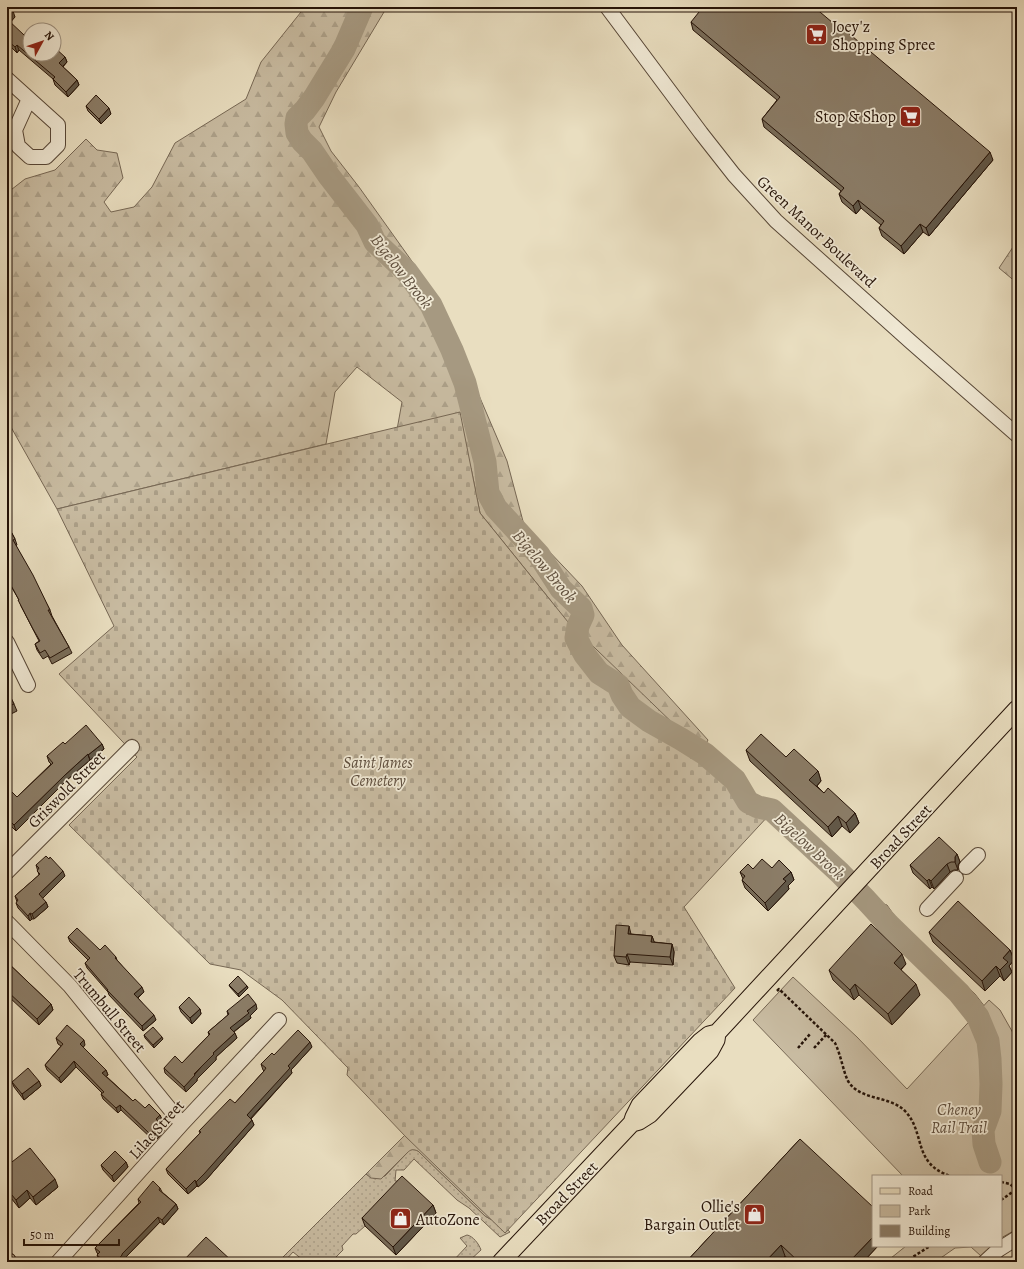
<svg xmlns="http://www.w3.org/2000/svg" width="1024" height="1269" font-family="Alegreya,serif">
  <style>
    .grass { fill: url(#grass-dots); stroke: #766754 }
    .forest { fill: url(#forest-firs); stroke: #766754 }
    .cemetery { fill: url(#cemetery-stones); stroke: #766754 }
    .green { fill: #c8bba1; stroke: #766754 }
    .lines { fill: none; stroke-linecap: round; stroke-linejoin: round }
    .stream { stroke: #726351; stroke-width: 4 }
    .river { stroke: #a69981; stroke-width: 23 }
    .minor-casing { stroke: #564636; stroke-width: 16 }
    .major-casing { stroke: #251308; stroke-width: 19 }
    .path { stroke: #251308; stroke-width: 2.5; stroke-dasharray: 3 2; stroke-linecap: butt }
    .minor { stroke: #f1ead6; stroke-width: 14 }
    .major { stroke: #e9dec0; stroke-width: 17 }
    .path-bridge { stroke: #251308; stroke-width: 2.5; stroke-dasharray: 3 2; stroke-linecap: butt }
    .wall { fill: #786c59; stroke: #251308 }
    .shaded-wall { fill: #615849; stroke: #251308 }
    .building { fill: #8b7d68; stroke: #251308 }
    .labels { text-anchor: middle; stroke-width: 3.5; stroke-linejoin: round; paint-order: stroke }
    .poi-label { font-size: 16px; fill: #251308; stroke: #f1ead6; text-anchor: start }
    .street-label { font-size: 16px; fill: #251308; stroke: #f1ead6 }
    .park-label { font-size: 16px; font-style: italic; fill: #5e4e3e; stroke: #f1ead6 }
    .water-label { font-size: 17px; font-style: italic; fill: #5f4f3e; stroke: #f1ead6 }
  </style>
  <defs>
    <pattern id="grass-dots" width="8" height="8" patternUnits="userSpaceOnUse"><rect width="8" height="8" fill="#c8bba1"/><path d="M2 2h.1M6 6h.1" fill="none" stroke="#aca089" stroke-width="1.8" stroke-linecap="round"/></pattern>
    <pattern id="forest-firs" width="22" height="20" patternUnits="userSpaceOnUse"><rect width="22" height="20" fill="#c8bba1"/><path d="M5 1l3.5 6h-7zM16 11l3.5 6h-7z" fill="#aca089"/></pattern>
    <pattern id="cemetery-stones" width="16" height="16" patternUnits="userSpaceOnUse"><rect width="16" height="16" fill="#c8bba1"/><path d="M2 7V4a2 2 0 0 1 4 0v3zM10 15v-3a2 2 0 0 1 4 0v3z" fill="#aca089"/></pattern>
  </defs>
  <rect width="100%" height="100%" fill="#e9dec0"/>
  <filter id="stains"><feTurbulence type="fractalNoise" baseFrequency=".005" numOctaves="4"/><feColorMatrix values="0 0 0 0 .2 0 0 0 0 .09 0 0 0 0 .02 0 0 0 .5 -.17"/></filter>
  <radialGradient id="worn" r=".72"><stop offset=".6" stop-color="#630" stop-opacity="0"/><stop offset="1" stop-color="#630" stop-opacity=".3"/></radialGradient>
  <path class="grass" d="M414,1149L418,1151L485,1216L490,1219L499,1222L510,1232L500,1237L469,1208L457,1200L414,1159L404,1170H396L395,1181H403L365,1226L356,1234H353L342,1246L343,1250L336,1257L341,1262H302L303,1260L293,1252L284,1262H278L366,1174L375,1179L385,1176L407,1153L410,1150Z
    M467,1235C473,1236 479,1244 481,1250L468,1262H452L467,1246L460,1238Z"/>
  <path class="forest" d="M305,7H387L336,92L319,127L331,151L359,187L436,295L507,461L524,525L582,586L622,645L708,740L697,761L690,876L551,601L480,513L471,468L387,485L402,402L357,367L335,392L326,444L57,509L7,420V193L25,179L55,170L86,139L97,150L117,153L123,178L104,202L111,212L134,207L152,187L175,143L246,99L261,62Z
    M1017,241V283L999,268Z
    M881,903L887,905L894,915L926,947L947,966L975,994L992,1016L969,1023C951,993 923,972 898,947C890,939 877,933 873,921C871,917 877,906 881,903Z
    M406,1134L494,1221L485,1216L418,1151C413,1149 411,1149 407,1153L381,1179L371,1178L366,1174Z"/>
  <path class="cemetery" d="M460,412L480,513L568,622L712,761L770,814L684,907L735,988L505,1233L405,1136L347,1075L348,1068L282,1000L241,970L210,964L69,825L137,757L59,674L114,626L57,509Z"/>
  <path class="green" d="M793,977L857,1037L907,1089L989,1000L1000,1010L1017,1040V1229L1001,1238V1176H903L753,1020Z
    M906,1246H991L981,1256L971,1247L955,1248L935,1262H886Z"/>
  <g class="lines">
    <path class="stream" d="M1014,257L1017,253"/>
    <path class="river" d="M362,7L344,49L314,98L305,110L297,118L296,124L297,133L302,141L312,151L329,176L367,225L375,242L407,272L431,305L452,350L465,383L485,462L488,493L496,508L539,555L561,589L581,608L583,615L578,626L576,638L585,655L599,673L618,685L622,695L630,707L649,721L681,739L705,754L735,780L748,802L758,807L772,810L840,873L866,900L889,925L959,993L978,1017L988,1041L990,1059L991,1084L990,1111L983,1130L984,1144L990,1162"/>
    <defs>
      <path id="minor" d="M607,7L701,133L734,175L776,221L911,342L1017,435
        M7,79L58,125V145L46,157H30L18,146L15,130L29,99
        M7,642L28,685
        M966,867L978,855
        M7,872L132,747
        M927,909L956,878
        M7,922L70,986L182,1124
        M58,1262L182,1124L279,1020
        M985,1262L998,1250L1017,1238"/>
      <path id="major" d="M632,1123L639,1121L650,1114L710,1051L716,1040L717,1033
        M7,1261L8,1262
        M501,1262L632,1123L634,1117L640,1105L700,1042L709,1035L717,1033L1017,709"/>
    </defs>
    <use href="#minor" class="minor-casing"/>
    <use href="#major" class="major-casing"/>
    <path class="path" d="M777,991L779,989L835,1043C841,1055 843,1071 848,1081C860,1101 889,1095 905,1111C926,1133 912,1163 950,1176
      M798,1048L810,1034
      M814,1048L827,1034
      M1001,1182L1010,1184L1017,1190
      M905,1262L930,1246"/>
    <use href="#minor" class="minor"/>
    <use href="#major" class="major"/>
    <path class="path-bridge" d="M1001,1200L1017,1189"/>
  </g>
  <path class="wall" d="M7,7L15,17L10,22L30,54L65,57L67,62L63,67L77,80L79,85L68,97L55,85L53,79L19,50L17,53L7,43Z
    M691,22L993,160L929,236L923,232L904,254L882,236L879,228L881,225L861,208L856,214L842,202L839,194L841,191L764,127L762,119L777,100L693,30Z
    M86,106L111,114L101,124L88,111Z
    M7,524L15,539L17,545L16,546L50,610L52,616L69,647L72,653L52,664L48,656L43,659L37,650L35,644L39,641L21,606L19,600L11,586L7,588Z
    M7,690L14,704L17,711L7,716Z
    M65,744H102L104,749L90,760L67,780L16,831L7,822V793L17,797L51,764L49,762L47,756Z
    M746,750L786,757L818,771L821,781L817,786L824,793L855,813L859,823L850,833L842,826L832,837L750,761Z
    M1017,751V775L1013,765L1016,761L1014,754Z
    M957,854L960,862L958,865V870H954L950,872L934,889L932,887L930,889L913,873L910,865Z
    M36,865L65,876L42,898L46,902L48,907L34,919H32L30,921L18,908L16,903L17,902L15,896L39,875Z
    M772,868L791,872L794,880L788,886L789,889L768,911L745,888L742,880L743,879L740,872L753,869Z
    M929,932L1010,950L1014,960L1009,966L1012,972L1004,981L1000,976L985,991L933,942Z
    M631,934L652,936L654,942L672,944L674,952L673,965L630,962L629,965L617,963L614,956Z
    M68,937L100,950L116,957L117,960L144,992L138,998L156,1020L143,1031L109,995L108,992L87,968L85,963L88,960L70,942Z
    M7,962L51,1004L53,1010L39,1025L9,997L7,991Z
    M906,964L901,970L920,995L892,1025L859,995L854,1000L833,980L829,970Z
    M229,985L247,986L248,988L239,997L230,987Z
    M179,1007L200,1009L201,1014L192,1024L181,1012Z
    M257,1009L250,1016L251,1018L234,1032L237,1038L216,1057V1060L197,1079V1081L186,1092L165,1073L164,1068L182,1063L209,1035L208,1032L228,1015L227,1011Z
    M144,1035L163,1039L154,1048L145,1038Z
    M56,1038L85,1045L83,1047L106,1070L108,1075L106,1076L133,1101L145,1108L160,1115L162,1120L160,1123L162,1126L164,1131L157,1139L154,1136L152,1139L121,1110L118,1113L103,1099L101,1094L102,1093L76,1067L61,1083L47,1070L45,1065L61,1046L58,1044Z
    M312,1047L291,1070L292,1073L251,1119L254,1125L206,1180L198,1187L197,1186L188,1194L168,1174L166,1169L200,1133L199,1131L235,1103L264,1071L263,1070L261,1064L274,1055Z
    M39,1081L41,1086L24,1100L14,1087L12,1082Z
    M800,1139L873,1246H878L863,1262H792L785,1256L779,1262H686Z
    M126,1162L128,1167L114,1182L103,1170L101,1165Z
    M8,1165L58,1187L36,1205L30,1198L19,1208L7,1193V1169L9,1168Z
    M160,1188L162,1192L176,1204L178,1209L164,1225L160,1222L124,1259V1260L123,1262H101L99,1260L97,1255L98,1254L97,1253L95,1248L139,1203L138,1199Z
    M433,1205L436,1213L396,1255L365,1226L362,1218Z"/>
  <path class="shaded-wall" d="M13,11L15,17L9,24L7,18Z
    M17,45L19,50L17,53L15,47Z
    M65,57L67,62L61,68L59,63Z
    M77,80L79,85L68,97L66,92Z
    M109,108L111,114L101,124L99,119Z
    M990,152L993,160L929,236L926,228Z
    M858,200L861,208L856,214L853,206Z
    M920,224L923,232L904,254L901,246Z
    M102,744L104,749L90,760L88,755Z
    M88,754L90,760L67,780L16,831L14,825L65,775Z
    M818,771L821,781L813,790L809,780Z
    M855,813L859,823L850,833L846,823Z
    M838,816L842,826L832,837L828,827Z
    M957,854L960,862L958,865V870L955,862V857Z
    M947,864L950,872L934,889L931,881Z
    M63,871L65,876L41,900L39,894Z
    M791,872L794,880L788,886L789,889L768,911L765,903L783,879Z
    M929,879L932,887L930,889L927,881Z
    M46,902L48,907L34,919L32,914Z
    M30,913L32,919L30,921L28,916Z
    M629,926L631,934H628Z
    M652,936L655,944L651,942Z
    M672,944L674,952L673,965L670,957Z
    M1010,950L1014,960L1009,966L1012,972L1004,981L1000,970L1003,958Z
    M627,954L630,962L629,965L626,957Z
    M902,954L906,964L897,973L894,963Z
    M996,966L1000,976L985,991L982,981Z
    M855,984L859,995L854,1000L850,990Z
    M916,984L920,995L892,1025L888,1014Z
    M247,986L248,988L239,997L238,994Z
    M142,987L144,992L136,999L134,994Z
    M51,1004L53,1010L39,1025L37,1019Z
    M256,1004L257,1009L250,1016L251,1018L232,1033L230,1028L247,1011Z
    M200,1009L201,1014L192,1024L190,1018Z
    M154,1015L156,1020L143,1031L142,1026Z
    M235,1033L237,1038L216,1057V1060L197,1079V1081L186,1092L184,1087L213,1053Z
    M162,1037L163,1039L154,1048L153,1045Z
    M84,1040L85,1045L82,1049L80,1044Z
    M310,1042L312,1047L291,1070L292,1073L249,1120L247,1115L288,1066Z
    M74,1061L76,1067L61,1083L59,1078Z
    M106,1070L108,1075L104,1078L102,1073Z
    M39,1081L41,1086L24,1100L22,1094Z
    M120,1105L121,1110L118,1113L116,1108Z
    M160,1115L162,1120L158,1125L156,1119Z
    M252,1120L254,1125L206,1180L198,1187L196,1182Z
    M162,1126L164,1131L157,1139L155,1134Z
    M152,1131L154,1136L152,1139L150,1134Z
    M126,1162L128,1167L114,1182L112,1176Z
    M55,1179L58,1187L36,1205L33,1197Z
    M195,1180L197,1186L188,1194L186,1189Z
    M27,1190L30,1198L19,1208L16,1200Z
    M176,1204L178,1209L164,1225L162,1220Z
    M433,1205L436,1213L396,1255L393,1247Z
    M158,1217L160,1222L124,1259V1260L123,1262H116L122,1254Z
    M873,1237V1246H878L863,1262H849Z
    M781,1245L785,1256L779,1262H765Z
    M110,1258L111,1262H106Z"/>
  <path class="building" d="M7,7H9L13,11L7,18Z
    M703,7H814L839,28L840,26L990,152L926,228L920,224L901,246L879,228L884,221L858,200L853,206L839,194L844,188L762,119L780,97L691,22Z
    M7,19L24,35L26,32L30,36V54H54V47L65,57L59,63L77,80L66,92L53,79L55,77L17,45L15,47L7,40Z
    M96,95L109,108L99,119L86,106Z
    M7,524L15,539L13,540L33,575L50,610H48L69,647L50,658L45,650L40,653L35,644L40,641L33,629L18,600H19L8,580L7,581Z
    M7,690L14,704L7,707Z
    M86,725L102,744L88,755V754L65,775L14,825L7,818V793L10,790L17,797L53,763L47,756L63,742L65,744Z
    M761,734L786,757L794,749L818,771L809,780L824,793L828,788L855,813L846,823L838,816L828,827L746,750Z
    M1017,751V757L1014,754Z
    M1017,761V769L1013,765Z
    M939,837L957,854L955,857V862H951L947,864L931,881L929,879L927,881L910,865Z
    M46,856L49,859L50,857L63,871L39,894L46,902L32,914L30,913L28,916L16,903L18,900L15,896L40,874L37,871L39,868L36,865Z
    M762,859L772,868L779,860L791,872L783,879L786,881L765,903L742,880L745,876L740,872L748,864L753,869Z
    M958,901L1010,950L1003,958L1008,962L1000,970L996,966L982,981L929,932Z
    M871,924L902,954L894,963L916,984L888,1014L855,984L850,990L829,970Z
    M616,925L629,926L628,934L652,936L651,942L672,944L670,957L627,954L626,957L614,956Z
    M77,928L100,950L105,945L116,957L115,958L142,987L134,994L154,1015L142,1026L107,990H108L85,963L90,958L68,937Z
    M7,962L51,1004L37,1019L7,991L9,988L7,986Z
    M238,976L247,986L238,994L229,985Z
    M248,994L256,1004L247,1011L249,1013L230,1028L235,1033L213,1053L214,1054L194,1074L195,1075L184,1087L164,1068L175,1056L182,1063L210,1034L208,1032L229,1014L227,1011Z
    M189,997L200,1009L190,1018L179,1007Z
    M67,1025L84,1040L80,1044L106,1070L102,1073L133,1101L135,1099L145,1108L149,1104L160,1115L156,1119L162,1126L155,1134L152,1131L150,1134L120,1105L116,1108L101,1094L104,1092L74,1061L59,1078L45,1065L63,1044L56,1038Z
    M153,1027L162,1037L153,1045L144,1035Z
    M298,1030L310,1042L288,1066L290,1068L247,1115L252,1120L204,1174L196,1182L195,1180L186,1189L166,1169L201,1132L199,1131L230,1099L235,1103L264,1071L266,1068L261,1064L272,1053L274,1055Z
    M28,1068L39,1081L22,1094L12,1082Z
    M800,1139L873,1207V1237L849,1262H799L781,1245L765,1262H686Z
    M30,1148L55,1179L33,1197L27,1190L16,1200L7,1189V1169L10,1167L8,1165Z
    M115,1151L126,1162L112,1176L101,1165Z
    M402,1176L433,1205L393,1247L362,1218Z
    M153,1181L160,1188L159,1190L176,1204L162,1220L158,1217L122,1254V1255L116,1262H114L110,1258L106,1262H105L97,1255L100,1252L95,1248L141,1202L138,1199Z
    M206,1237L233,1262H182Z"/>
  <defs>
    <symbol id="supermarket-square" viewBox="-11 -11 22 22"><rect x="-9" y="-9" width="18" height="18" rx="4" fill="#8f2418" stroke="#f1ead6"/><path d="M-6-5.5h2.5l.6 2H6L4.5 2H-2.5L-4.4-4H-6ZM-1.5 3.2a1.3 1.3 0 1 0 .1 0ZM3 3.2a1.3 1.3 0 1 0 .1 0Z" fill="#fff"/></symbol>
    <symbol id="shop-square" viewBox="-11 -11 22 22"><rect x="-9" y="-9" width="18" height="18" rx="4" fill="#8f2418" stroke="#f1ead6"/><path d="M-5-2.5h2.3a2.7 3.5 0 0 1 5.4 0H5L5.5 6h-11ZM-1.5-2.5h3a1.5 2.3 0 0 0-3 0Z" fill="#fff"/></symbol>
  </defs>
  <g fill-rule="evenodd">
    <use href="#supermarket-square" x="804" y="22" width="25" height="25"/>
    <use href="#supermarket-square" x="898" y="104" width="25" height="25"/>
    <use href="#shop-square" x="742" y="1202" width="25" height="25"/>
    <use href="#shop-square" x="388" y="1206" width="25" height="25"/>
  </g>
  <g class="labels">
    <g class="poi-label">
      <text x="832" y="32">Joey'z<tspan x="832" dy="18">Shopping Spree</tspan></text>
      <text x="896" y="122" text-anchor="end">Stop &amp; Shop</text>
      <text x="740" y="1212" text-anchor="end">Ollie's<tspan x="740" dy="18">Bargain Outlet</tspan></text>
      <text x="416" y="1225">AutoZone</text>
    </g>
    <g class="street-label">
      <text transform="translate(817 231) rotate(43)" y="6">Green Manor Boulevard</text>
      <text transform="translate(66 789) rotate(-45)" y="6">Griswold Street</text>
      <text transform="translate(900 836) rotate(-47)" y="6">Broad Street</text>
      <text transform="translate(110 1010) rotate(50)" y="6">Trumbull Street</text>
      <text transform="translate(156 1129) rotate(-48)" y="6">Lilac Street</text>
      <text transform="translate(566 1193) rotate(-46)" y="6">Broad Street</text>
    </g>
    <g class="park-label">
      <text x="378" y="768">Saint James<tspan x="378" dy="18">Cemetery</tspan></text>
      <text x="959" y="1115">Cheney<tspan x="959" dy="18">Rail Trail</tspan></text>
    </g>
    <g class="water-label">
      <text transform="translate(402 271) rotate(52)" y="6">Bigelow Brook</text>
      <text transform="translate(545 566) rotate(50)" y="6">Bigelow Brook</text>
      <text transform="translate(810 846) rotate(43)" y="6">Bigelow Brook</text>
    </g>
  </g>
  <rect width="1024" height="1269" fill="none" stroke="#e9dec0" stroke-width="24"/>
  <rect x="8" y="8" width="1008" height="1253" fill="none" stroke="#251308" stroke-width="2"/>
  <rect x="12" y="12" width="1000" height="1245" fill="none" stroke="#251308"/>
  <rect x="872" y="1175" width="130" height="72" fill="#f1ead6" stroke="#9f9484"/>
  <rect x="880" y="1188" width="20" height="6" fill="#e9dec0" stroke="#9f9484"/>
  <text x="908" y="1195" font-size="12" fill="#251308">Road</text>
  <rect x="880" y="1205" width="20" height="12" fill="#c8bba1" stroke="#9f9484"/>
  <text x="908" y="1215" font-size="12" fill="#251308">Park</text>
  <rect x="880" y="1225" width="20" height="12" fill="#8b7d68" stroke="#9f9484"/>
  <text x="908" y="1235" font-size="12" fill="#251308">Building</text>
  <g transform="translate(42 42) rotate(50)"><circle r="19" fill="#f1ead6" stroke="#9f9484"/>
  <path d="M0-3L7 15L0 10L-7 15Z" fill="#8f2418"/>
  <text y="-6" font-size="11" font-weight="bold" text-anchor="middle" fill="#251308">N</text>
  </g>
  <path d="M24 1239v6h95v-6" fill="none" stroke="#251308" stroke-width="2"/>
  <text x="30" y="1239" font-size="12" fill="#251308" stroke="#f1ead6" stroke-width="3" paint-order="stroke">50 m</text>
  <rect width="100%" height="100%" filter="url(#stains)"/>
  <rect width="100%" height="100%" fill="url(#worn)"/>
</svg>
